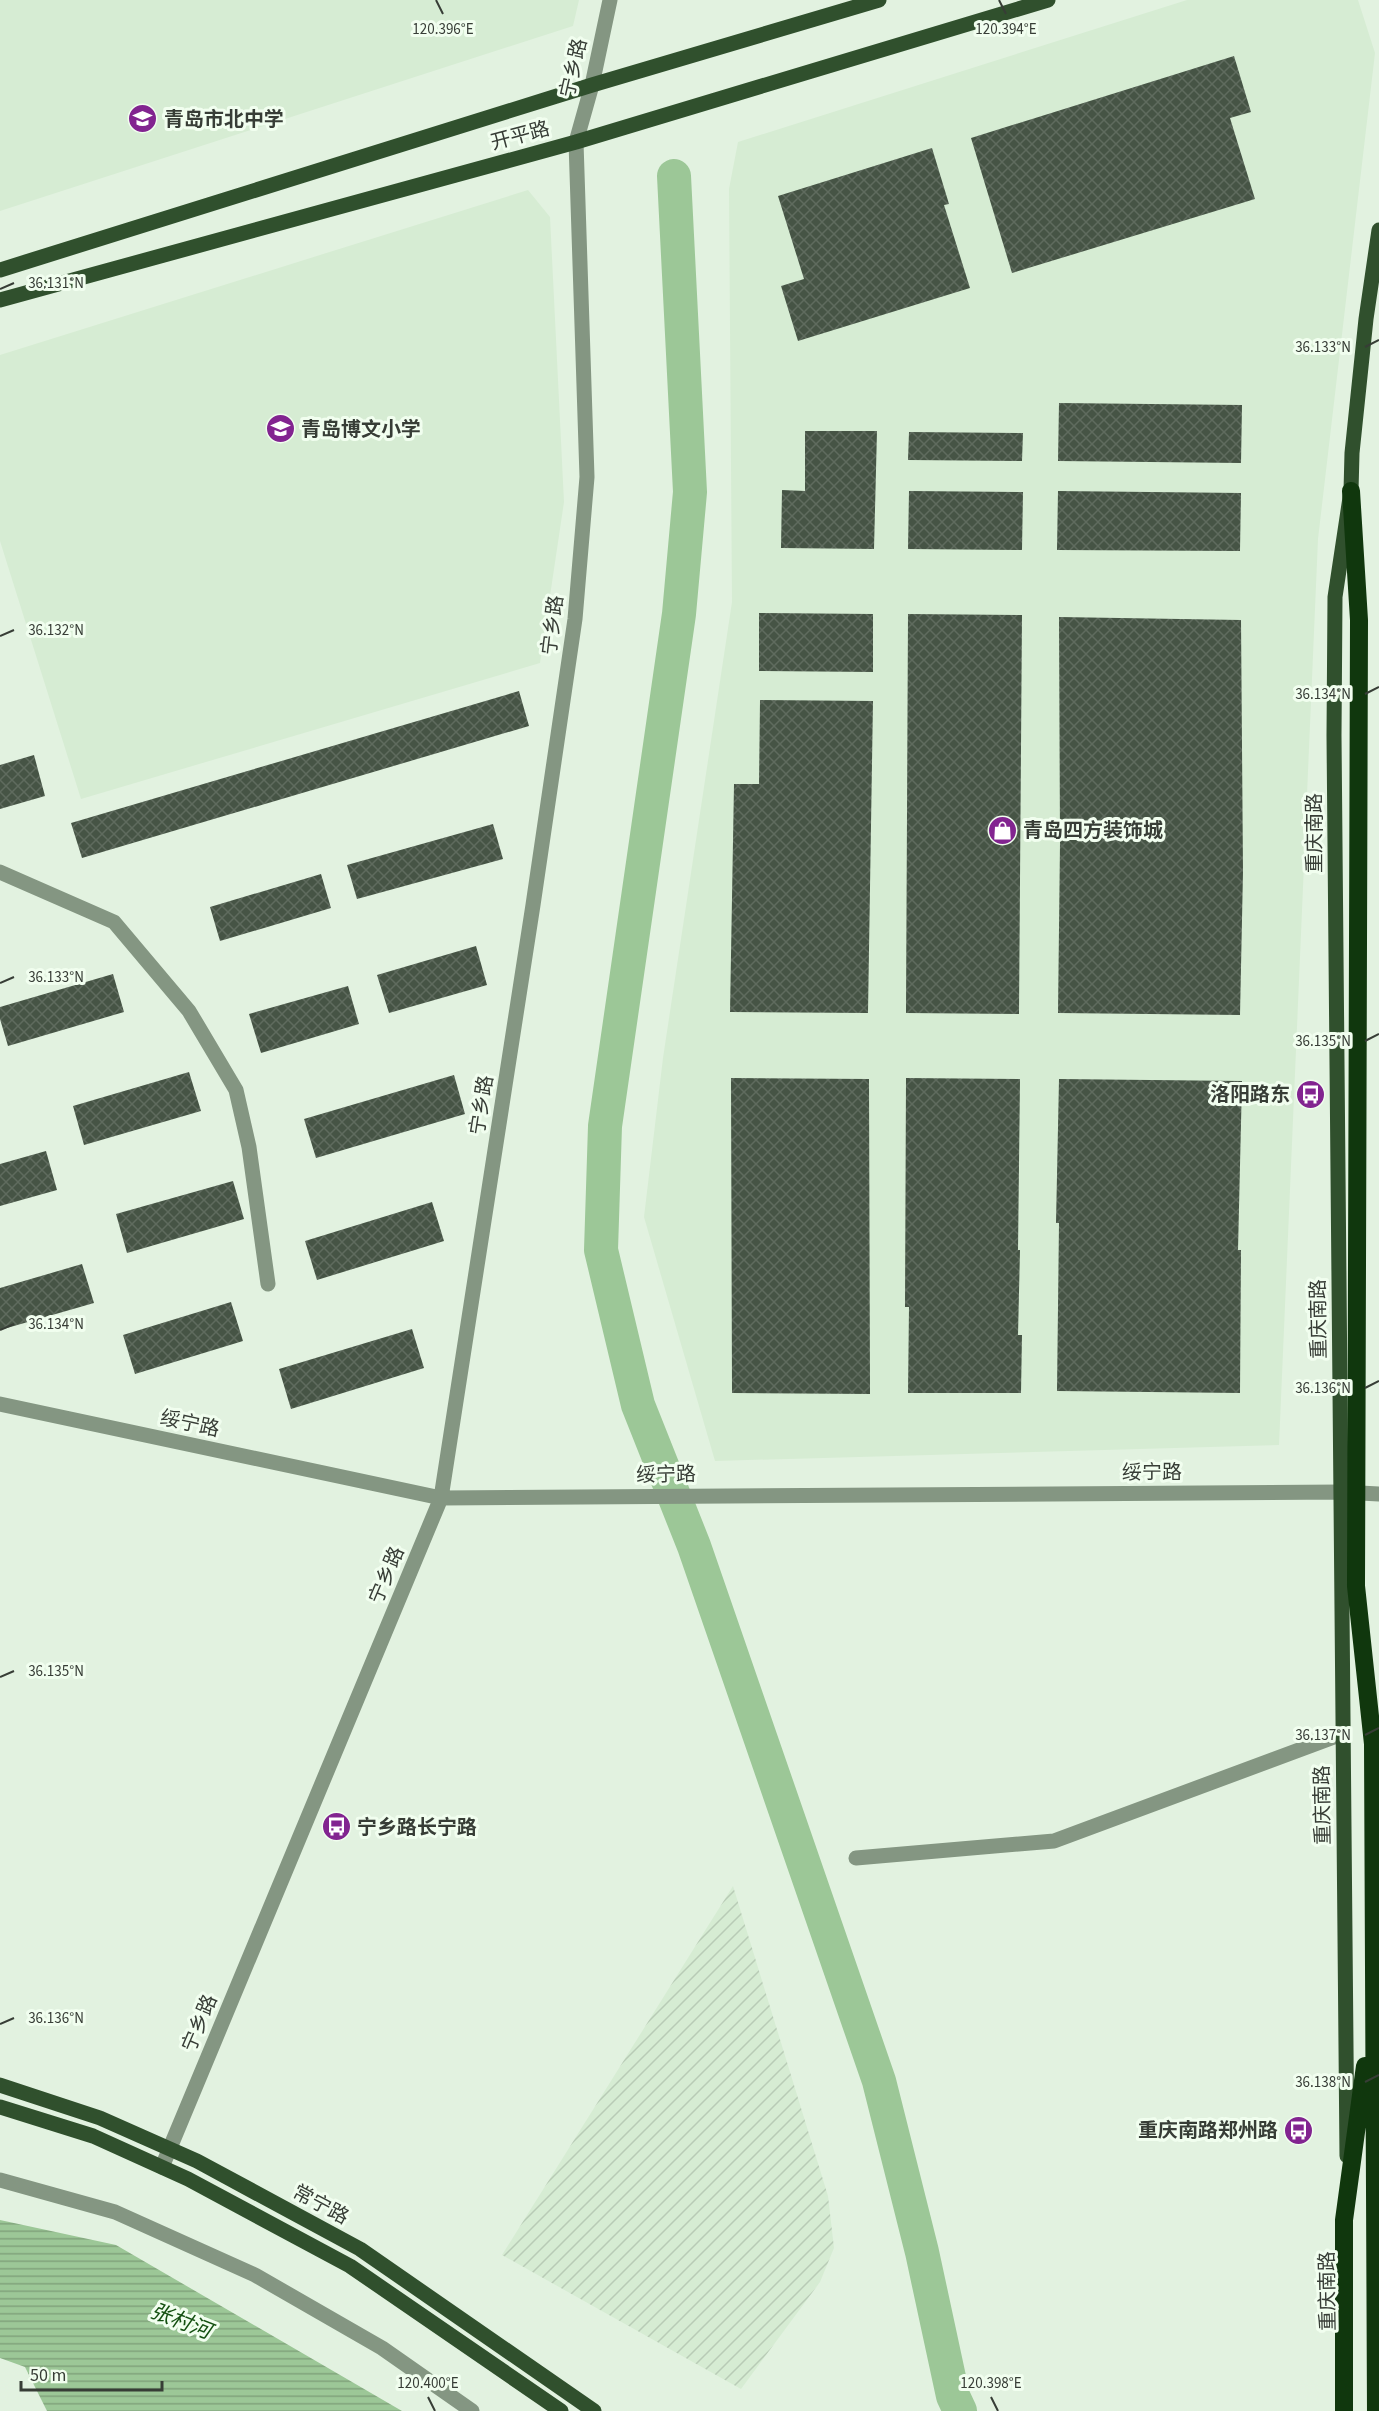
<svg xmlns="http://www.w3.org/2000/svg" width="1379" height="2411" font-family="'Source Sans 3','Noto Sans SC',sans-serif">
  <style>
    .built { fill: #d6ecd3 }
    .industrial { fill: url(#industrial-furrows) }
    .water { fill: url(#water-rules) }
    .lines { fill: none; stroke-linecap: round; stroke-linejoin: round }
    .river { stroke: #9cc797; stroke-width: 34 }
    .building { fill: url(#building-cross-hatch) }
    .minor { stroke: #849682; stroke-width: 15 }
    .major { stroke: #30502d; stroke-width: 15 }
    .highway { stroke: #10370d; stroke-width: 18 }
    .ticks { fill: none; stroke: #373d36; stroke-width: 2 }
    .labels { text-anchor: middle; stroke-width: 6; stroke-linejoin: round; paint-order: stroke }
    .street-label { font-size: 20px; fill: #373d36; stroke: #f1feef }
    .poi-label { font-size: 20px; font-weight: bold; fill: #373d36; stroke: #f1feef; text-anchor: start }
    .water-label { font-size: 21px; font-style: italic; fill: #145011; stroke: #f1feef }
    .ticks-label { font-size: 15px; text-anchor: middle; fill: #373d36; stroke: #f1feef; stroke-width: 6; stroke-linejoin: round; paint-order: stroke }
  </style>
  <defs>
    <pattern id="industrial-furrows" width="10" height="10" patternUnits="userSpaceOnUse" patternTransform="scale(1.5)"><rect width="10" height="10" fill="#d6ecd3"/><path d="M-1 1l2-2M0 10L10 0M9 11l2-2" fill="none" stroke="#b8cbb6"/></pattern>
    <pattern id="water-rules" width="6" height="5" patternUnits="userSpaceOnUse" patternTransform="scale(1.5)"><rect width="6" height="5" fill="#9cc797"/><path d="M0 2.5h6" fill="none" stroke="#80a37c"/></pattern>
    <pattern id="building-cross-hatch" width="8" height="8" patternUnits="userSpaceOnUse" patternTransform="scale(1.5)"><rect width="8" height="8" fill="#465445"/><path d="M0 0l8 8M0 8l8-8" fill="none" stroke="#5f6b5e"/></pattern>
  </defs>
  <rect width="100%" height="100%" fill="#e2f2e0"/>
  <path class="built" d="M0,0H579L573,26L0,211Z
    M1187,0H1358L1375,53L1318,539L1279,1445L715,1461L644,1217L663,1058L732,602L729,189L738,142Z
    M528,190L550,217L564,502L540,663L81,799L0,541V355Z"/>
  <path class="industrial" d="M733,1886L828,2196L834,2248L820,2282L741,2389L502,2255Z"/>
  <path class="water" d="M0,2220L116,2245L402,2411H47L25,2367L0,2358Z"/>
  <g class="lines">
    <path class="river" d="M674,176L690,492L679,614L605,1126L601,1250L638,1405L694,1546L879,2081L922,2252L953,2396L960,2411"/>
  </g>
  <path class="building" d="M1234,56L1251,112L1230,118L1255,199L1012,273L971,138Z
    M932,148L949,204L944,205L970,288L798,341L781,286L804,279L778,196Z
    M1059,403L1242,405L1241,463L1058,461Z
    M805,431H877L874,549L781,548L782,490L805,491Z
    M909,432L1023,433L1022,461L908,460Z
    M909,491L1023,492L1022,550L908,549Z
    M1058,491L1241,493L1240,551L1057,550Z
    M759,613L873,614V672L759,671Z
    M908,614L1022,615L1019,1014L906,1013Z
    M1059,617L1241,620L1243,872L1240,1015L1058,1013L1060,843Z
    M519,691L529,726L82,858L71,823Z
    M760,700L873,701L868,1013L730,1012L734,784H759Z
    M34,755L45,796L0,809V765Z
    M493,824L503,859L357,899L347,865Z
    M321,874L331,908L220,941L210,907Z
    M476,946L487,985L389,1013L377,975Z
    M113,974L124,1012L8,1046L0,1019V1007Z
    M348,986L359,1024L261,1053L249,1014Z
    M189,1072L201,1111L84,1145L73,1106Z
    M454,1075L465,1114L316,1158L304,1119Z
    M731,1078L869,1079L870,1394L732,1393Z
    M906,1078L1020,1079L1018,1250H1020L1018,1335H1022L1021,1393H908L909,1307H905Z
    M1059,1079L1242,1081L1238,1250H1241L1240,1393L1057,1391L1059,1223H1056Z
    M46,1151L57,1190L0,1206V1164Z
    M233,1181L244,1219L127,1253L116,1214Z
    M432,1202L444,1241L317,1280L305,1241Z
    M82,1264L94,1303L0,1330V1288Z
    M231,1302L243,1341L135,1374L123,1335Z
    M412,1329L424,1368L291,1409L279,1369Z"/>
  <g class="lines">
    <path class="minor" d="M0,872L114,922L189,1011L236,1090L249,1147L268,1284
      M0,1404L441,1498L1342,1492L1379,1494
      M856,1858L1054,1841L1342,1734
      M162,2167L441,1498L533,905L575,619L587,477L576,142L592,85L610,0
      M0,2180L115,2212L255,2275L382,2348L472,2411"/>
    <path class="major" d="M0,270L592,85L879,0
      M0,300L576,142L1048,0
      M0,2085L100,2118L197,2161L360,2249L594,2411
      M0,2107L93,2136L188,2179L350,2266L561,2411
      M1347,2156L1334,735L1335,597L1351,491L1352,453L1366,319L1379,230"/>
    <path class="highway" d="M1351,491L1359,620L1356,1586L1373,1744L1376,2411
      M1344,2411V2220L1365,2066"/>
  </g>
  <path class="ticks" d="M436,0L443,14M999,0L1006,14M0,289L14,283M1365,347L1379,340M0,636L14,630M1365,694L1379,687M0,983L14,977M1365,1041L1379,1034M0,1330L14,1324M1365,1388L1379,1381M0,1677L14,1671M1365,1735L1379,1728M0,2024L14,2018M1365,2082L1379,2075M428,2397L435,2411M991,2397L998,2411"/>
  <defs>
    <symbol id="school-disc" viewBox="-11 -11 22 22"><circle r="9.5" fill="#822490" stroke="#f1feef"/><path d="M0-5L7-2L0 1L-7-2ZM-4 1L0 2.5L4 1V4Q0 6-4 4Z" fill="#fff"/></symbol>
    <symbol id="shop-disc" viewBox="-11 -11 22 22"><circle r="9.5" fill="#822490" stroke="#f1feef"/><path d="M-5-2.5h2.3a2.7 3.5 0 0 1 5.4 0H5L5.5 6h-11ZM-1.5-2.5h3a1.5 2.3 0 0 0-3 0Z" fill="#fff"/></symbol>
    <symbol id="bus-disc" viewBox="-11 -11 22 22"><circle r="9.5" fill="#822490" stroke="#f1feef"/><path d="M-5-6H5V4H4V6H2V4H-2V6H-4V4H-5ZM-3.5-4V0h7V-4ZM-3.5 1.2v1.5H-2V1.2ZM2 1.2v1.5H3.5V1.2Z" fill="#fff"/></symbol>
  </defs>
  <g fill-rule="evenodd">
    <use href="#school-disc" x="126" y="102" width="33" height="33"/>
    <use href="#school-disc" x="264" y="412" width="33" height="33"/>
    <use href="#shop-disc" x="986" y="814" width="33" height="33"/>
    <use href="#bus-disc" x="1294" y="1078" width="33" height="33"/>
    <use href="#bus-disc" x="320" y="1810" width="33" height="33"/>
    <use href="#bus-disc" x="1282" y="2114" width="33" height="33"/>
  </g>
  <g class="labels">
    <g class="street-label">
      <text transform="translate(573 68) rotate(-77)" y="7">宁乡路</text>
      <text transform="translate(520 135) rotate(-15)" y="7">开平路</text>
      <text transform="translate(552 625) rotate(-83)" y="7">宁乡路</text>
      <text transform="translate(1314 833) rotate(-90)" y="7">重庆南路</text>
      <text transform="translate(481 1105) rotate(-81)" y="7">宁乡路</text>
      <text transform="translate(1318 1319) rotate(-91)" y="7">重庆南路</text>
      <text transform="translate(190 1423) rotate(12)" y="7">绥宁路</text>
      <text x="1152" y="1479">绥宁路</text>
      <text transform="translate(666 1474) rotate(-1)" y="7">绥宁路</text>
      <text transform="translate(386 1575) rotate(-67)" y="7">宁乡路</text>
      <text transform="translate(1322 1805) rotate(-91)" y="7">重庆南路</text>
      <text transform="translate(199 2023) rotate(-67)" y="7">宁乡路</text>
      <text transform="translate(321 2204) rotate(28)" y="7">常宁路</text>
      <text transform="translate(1327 2291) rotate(-91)" y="7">重庆南路</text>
    </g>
    <g class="poi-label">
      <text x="164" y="126">青岛市北中学</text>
      <text x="301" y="436">青岛博文小学</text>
      <text x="1023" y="837">青岛四方装饰城</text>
      <text x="1290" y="1101" text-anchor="end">洛阳路东</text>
      <text x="357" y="1834">宁乡路长宁路</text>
      <text x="1278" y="2137" text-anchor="end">重庆南路郑州路</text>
    </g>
    <g class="water-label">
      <text transform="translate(181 2321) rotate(21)" y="7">张村河</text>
    </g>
  </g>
  <g class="ticks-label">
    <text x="443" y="34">120.396°E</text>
    <text x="1006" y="34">120.394°E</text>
    <text x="56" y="288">36.131°N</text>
    <text x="1323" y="352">36.133°N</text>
    <text x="56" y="635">36.132°N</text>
    <text x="1323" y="699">36.134°N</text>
    <text x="56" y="982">36.133°N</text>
    <text x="1323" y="1046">36.135°N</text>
    <text x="56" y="1329">36.134°N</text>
    <text x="1323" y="1393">36.136°N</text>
    <text x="56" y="1676">36.135°N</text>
    <text x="1323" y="1740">36.137°N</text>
    <text x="56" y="2023">36.136°N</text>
    <text x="1323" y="2087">36.138°N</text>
    <text x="428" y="2388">120.400°E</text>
    <text x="991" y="2388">120.398°E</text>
  </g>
  <path d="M21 2381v9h141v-9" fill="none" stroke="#373d36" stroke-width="3"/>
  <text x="30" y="2381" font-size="18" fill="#373d36" stroke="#f1feef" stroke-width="4.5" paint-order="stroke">50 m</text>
</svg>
